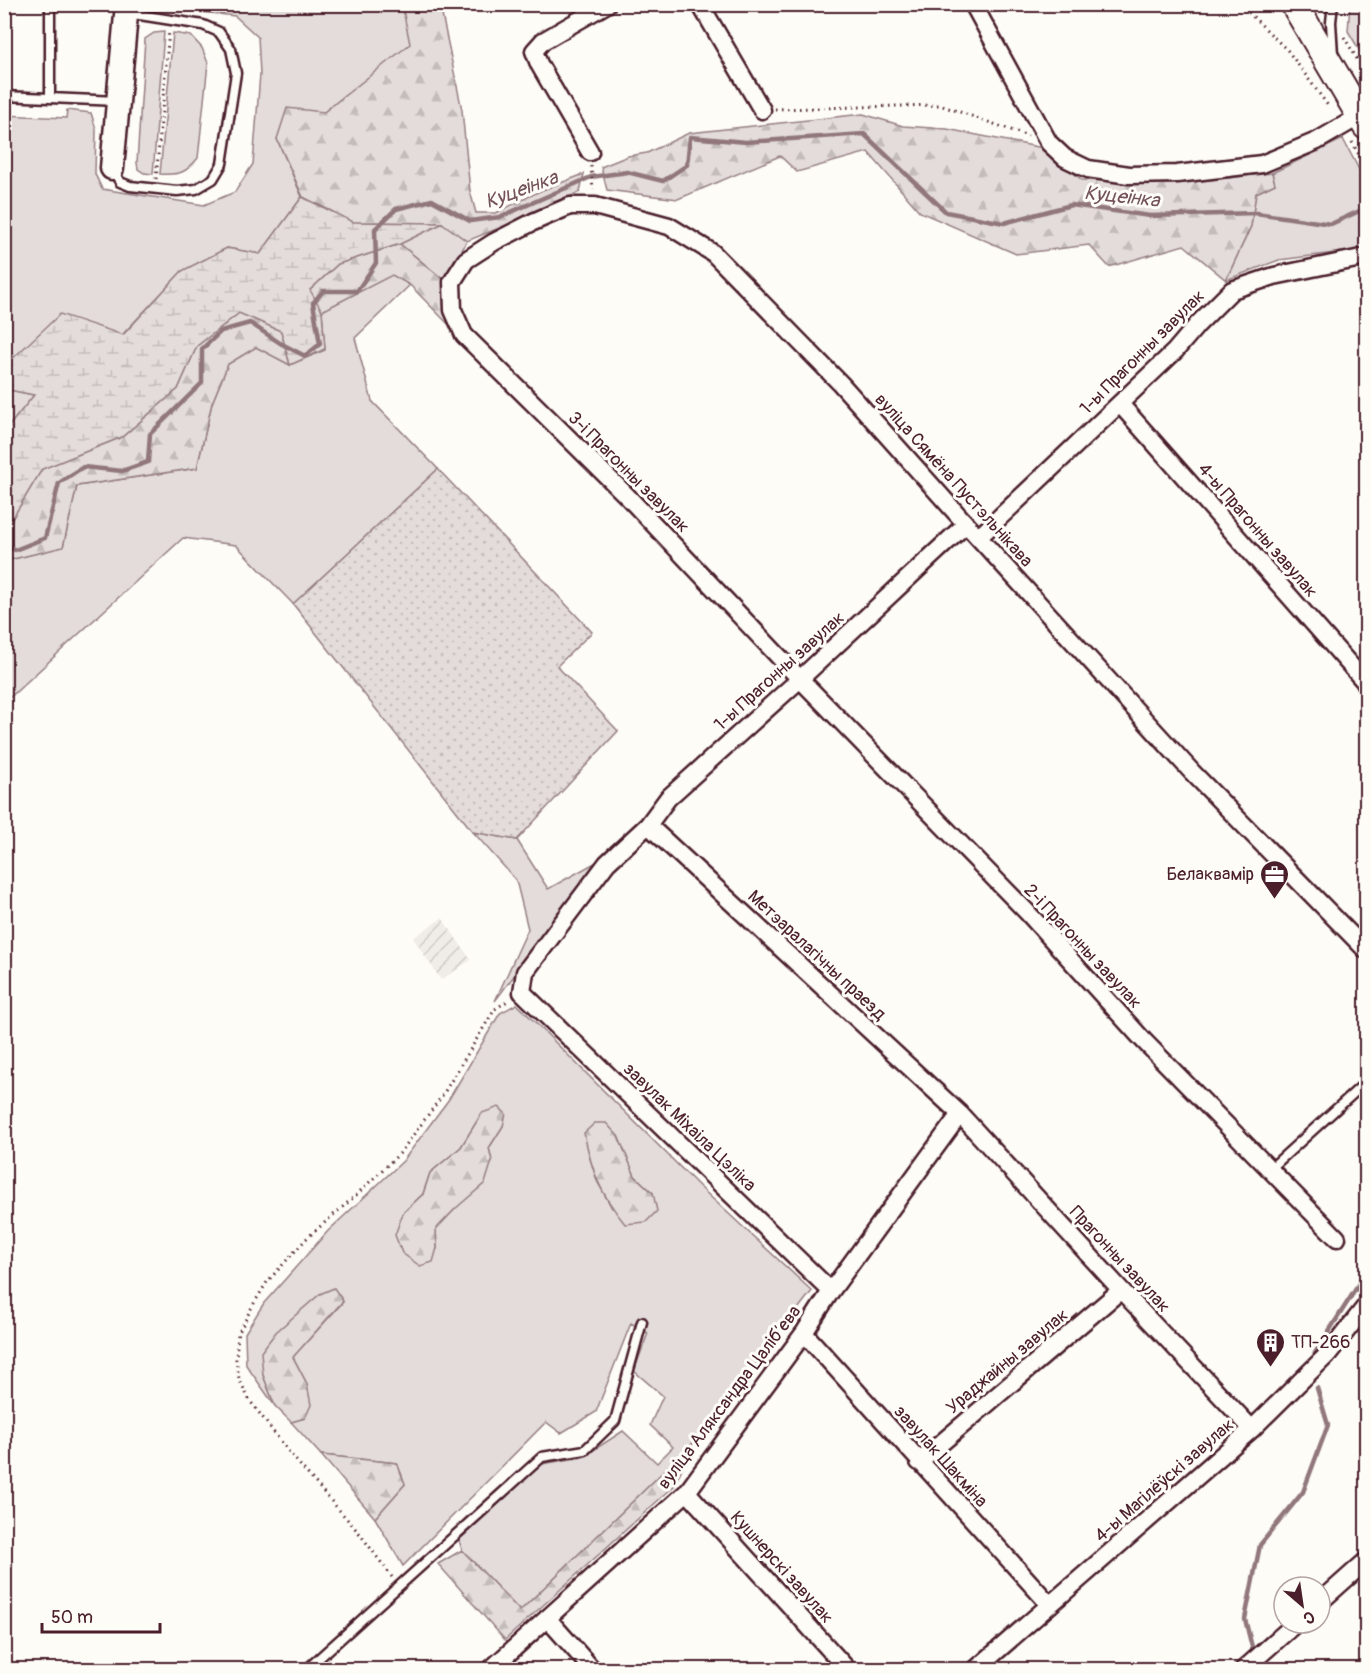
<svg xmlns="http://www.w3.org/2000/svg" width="1371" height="1674" font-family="Pangolin,sans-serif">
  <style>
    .industrial { fill: url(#industrial-furrows) }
    .grass { fill: #e3dcda; stroke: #967e82; stroke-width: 1.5; fill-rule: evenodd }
    .forest { fill: url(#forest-firs); stroke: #967e82; stroke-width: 1.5 }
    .wetland { fill: url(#wetland-marsh); stroke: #967e82; stroke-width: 1.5 }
    .garden { fill: url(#garden-dots); stroke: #967e82; stroke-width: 1.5 }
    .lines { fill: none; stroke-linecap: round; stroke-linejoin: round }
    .stream { stroke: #91777b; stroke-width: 4.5 }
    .lane-casing { stroke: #4a1f2b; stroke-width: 13 }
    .street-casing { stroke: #4a1f2b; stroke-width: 21 }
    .secondary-casing { stroke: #4a1f2b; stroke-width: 27 }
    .primary-casing { stroke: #4a1f2b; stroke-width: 30 }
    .path { stroke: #4a1f2b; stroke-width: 3; stroke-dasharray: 1.5 4.5; stroke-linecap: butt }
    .lane { stroke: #fdfcf7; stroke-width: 8 }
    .street { stroke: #fdfcf7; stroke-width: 16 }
    .secondary { stroke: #fdfcf7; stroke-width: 22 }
    .primary { stroke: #fdfcf7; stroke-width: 26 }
    .labels { text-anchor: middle; stroke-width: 6; stroke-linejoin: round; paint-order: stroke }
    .street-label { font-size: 18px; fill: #4a1f2b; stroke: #fdfcf7 }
    .poi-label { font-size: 18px; fill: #4a1f2b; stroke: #fdfcf7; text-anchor: end }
    .water-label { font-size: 20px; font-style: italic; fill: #73525a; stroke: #fdfcf7 }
  </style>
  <defs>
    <pattern id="industrial-furrows" width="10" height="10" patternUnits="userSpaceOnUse" patternTransform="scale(1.5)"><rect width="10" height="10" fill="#f0ece8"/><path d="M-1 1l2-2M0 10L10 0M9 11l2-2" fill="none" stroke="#cfcac7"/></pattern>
    <pattern id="forest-firs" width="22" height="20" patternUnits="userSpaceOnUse" patternTransform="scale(1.5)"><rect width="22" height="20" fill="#e3dcda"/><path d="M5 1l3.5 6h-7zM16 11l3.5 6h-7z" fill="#c4bcbb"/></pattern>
    <pattern id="wetland-marsh" width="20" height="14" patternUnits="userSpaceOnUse" patternTransform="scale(1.5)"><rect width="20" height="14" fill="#e3dcda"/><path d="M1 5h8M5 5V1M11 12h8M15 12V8" fill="none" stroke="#c4bcbb"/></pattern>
    <pattern id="garden-dots" width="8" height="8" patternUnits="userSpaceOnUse" patternTransform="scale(1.5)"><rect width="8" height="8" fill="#e3dcda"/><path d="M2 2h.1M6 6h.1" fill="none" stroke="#c4bcbb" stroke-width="1.8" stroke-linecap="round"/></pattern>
  </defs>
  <rect width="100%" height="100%" fill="#fdfcf7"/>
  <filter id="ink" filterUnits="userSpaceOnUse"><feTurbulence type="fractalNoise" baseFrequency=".0167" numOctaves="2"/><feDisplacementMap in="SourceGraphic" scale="12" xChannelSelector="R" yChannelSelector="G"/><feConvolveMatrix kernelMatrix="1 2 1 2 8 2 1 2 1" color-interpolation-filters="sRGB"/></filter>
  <g filter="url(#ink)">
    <path class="industrial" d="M442,918L471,960L441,980L413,938Z"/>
    <path class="grass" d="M178,5H402L411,44L324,112L277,139L302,197L260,254L227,248L182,271L122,335L9,362V390L5,395L4,115L66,118L67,110L91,113L96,129L95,174L102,189L204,205L235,192L253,164L260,74L258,37L235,16L177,9Z
      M1350,5H1366V61L1348,31Z
      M164,32L153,174L144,173L138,169L137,163L145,39L154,33Z
      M173,33L191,36L202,48L208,63L198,158C186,173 180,175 160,174Z
      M1343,139L1366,183V249L1279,260L1226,280L1251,226L1256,193L1275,184L1272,173Z
      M443,223L467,241L445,281L400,244Z
      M391,274L410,285L355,338L372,401L438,469L293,604L236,545L183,538L5,702V561L63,547L77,486L197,468L212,403L228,364L256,347L290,365L325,350L322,311Z
      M473,832L517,840L548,889L602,859L495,1001L528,929L516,880Z
      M517,1004L700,1187L812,1291L693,1443L520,1611L462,1550L459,1540L542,1464L583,1457L623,1431L657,1463L673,1447L650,1425L663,1396L634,1371L648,1333L631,1323L596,1412L561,1433L546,1422L403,1566L375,1518L405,1484L397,1463L321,1455L291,1422L305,1418L307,1384L293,1357L343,1302L320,1294L300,1313L263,1375L275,1406L246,1365L245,1333L264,1303L328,1231L403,1161L449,1099L500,1013ZM482,1113L503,1126L489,1148L492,1161L455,1209L436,1229L437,1248L403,1213L423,1194L430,1173L461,1147ZM618,1136L635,1176L653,1193L612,1208L597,1181L589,1155Z"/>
    <path class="forest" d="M402,5H440L462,110L470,191L476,213H496L540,191L584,174L580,192L514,222L467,241L442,223L353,222L303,197L277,139L287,108L324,112L410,44Z
      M863,114L903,126L947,129L1043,148L1082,180L1172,184L1272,173L1275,184L1256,193L1251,226L1226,280L1184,245L1109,267L1089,245L1016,254L920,212L868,152L797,172L780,156L678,199L607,190L601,167L628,156L647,153L689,133Z
      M400,244L445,281L450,326L410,285L392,275L322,311L309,291L338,264Z
      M239,313L281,331L290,365L256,347L228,364L212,403L197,468L77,486L63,547L5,561L4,521L9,524L42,469L122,437L178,389L197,346Z
      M9,390L34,395L5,431V395Z
      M499,1107L506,1114L503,1126L489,1148L492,1161L485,1183L455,1209L436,1229L437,1248L433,1262L420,1266L402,1253L395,1235L403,1213L423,1194L430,1173L461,1147L482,1113Z
      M595,1123H606L618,1136L635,1176L653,1193L657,1211L646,1222L625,1224C600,1193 592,1172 584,1133Z
      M334,1288L343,1301L293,1357L307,1384L311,1405L305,1418L291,1422L275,1406L263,1375L261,1352L276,1332L320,1294Z
      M693,1443L674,1486L505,1640L438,1564L462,1550L520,1611Z
      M321,1455L397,1463L405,1484L375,1518Z"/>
    <path class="wetland" d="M302,197L353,222L443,223L400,244L338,264L310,290L322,311L325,349L290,365L281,331L239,313L197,346L178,389L122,437L42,469L9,524L5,521V431L34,395L9,390V362L60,314L123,335L182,271L227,248L260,254Z"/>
    <path class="garden" d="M438,469L592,632L557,666L618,731L517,840L473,832L293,604Z"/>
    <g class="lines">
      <path class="stream" d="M4,543L15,550L45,538L59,483L83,467L122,471L148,462L150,434L202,383V349L221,331L250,323L280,343L305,356L320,344L313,303L323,291H357L376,263L375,229L396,209L432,200L470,221L500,217L591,177L627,172L663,181L687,165L690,137L746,142L864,134L946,212L1004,223L1071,205L1150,216L1256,213L1331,224L1366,208
        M1315,1353L1366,1273
        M1254,1655L1245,1619L1260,1545L1303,1492L1328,1425L1317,1388"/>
      <defs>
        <path id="lane" d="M50,4V98
          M1333,4L1331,22L1333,55
          M4,96L118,101
          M112,168L120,182L130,186L177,191L196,189L213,179L222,164L236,73L231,49L219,32L203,25L127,13
          M1270,1169L1366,1082
          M306,1670L542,1457L585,1450L615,1421L642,1322"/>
        <path id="street" d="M700,4L762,110
          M973,4L1049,143L1065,158L1088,169L1129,175L1177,174L1262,164L1317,141L1360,116
          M590,152L539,64L534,51L543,41L607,4
          M1120,404L1366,683
          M979,537L1175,351L1198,324L1232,290L1274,276L1366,257
          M648,825L960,1114L1121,1290L1252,1429
          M1337,1238L1144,1041L1027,912L800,679L627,496L464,335L453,310L452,282L466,260L494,242L533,222L570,206H595L669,226L713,253L841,384L966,524L1192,772L1366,950
          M831,1291L522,992L525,972L607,863L648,825L668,798L800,679L966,524
          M804,1333L1050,1605
          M919,1462L1121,1290
          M687,1492L848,1670
          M1320,1602L1366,1561
          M547,1618L593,1670
          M490,1670L687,1492L804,1333L831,1291L960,1114
          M975,1670L1252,1429L1328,1354L1366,1306
          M1243,1670L1296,1623"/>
        <path id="secondary" d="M112,168L127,4"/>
        <path id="primary" d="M1294,4L1366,126"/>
      </defs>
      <use href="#lane" class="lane-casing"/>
      <use href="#street" class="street-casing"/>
      <use href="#secondary" class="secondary-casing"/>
      <use href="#primary" class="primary-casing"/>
      <path class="path" d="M1240,4L1288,51L1329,107
        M1344,37L1366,74
        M775,109L940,105L1028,136
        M1352,142L1366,168
        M591,166L593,190
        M156,179L169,30
        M392,1577L360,1534L292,1456L250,1401L239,1379L236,1359L238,1334L253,1305L267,1282L307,1238L353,1198L400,1153L442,1096L495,1009L509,1000"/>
      <use href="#lane" class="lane"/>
      <use href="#street" class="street"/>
      <use href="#secondary" class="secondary"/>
      <use href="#primary" class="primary"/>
    </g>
  </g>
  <defs>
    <symbol id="office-pin" viewBox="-11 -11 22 30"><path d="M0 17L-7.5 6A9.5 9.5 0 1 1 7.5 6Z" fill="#4a1f2b" stroke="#fdfcf7"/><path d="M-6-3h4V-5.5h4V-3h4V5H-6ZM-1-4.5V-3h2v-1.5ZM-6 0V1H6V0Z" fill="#fff"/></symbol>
    <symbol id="building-pin" viewBox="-11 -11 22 30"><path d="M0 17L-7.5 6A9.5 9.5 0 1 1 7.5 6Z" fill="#4a1f2b" stroke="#fdfcf7"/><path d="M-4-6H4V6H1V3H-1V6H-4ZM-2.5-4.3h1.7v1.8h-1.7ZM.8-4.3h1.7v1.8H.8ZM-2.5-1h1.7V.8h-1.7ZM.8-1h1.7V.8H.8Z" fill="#fff"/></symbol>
  </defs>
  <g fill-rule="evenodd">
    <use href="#office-pin" x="1258" y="858" width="33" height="45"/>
    <use href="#building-pin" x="1254" y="1326" width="33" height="45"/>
  </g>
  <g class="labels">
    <g class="street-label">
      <text transform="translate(1142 352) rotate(-45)" y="6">1-ы Прагонны завулак</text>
      <text transform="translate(629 472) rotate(45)" y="6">3-і Прагонны завулак</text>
      <text transform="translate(954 480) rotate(48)" y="6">вуліца Сямёна Пустэльнікава</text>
      <text transform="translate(1258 530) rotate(49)" y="6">4-ы Прагонны завулак</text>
      <text transform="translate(779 671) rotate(-42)" y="6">1-ы Прагонны завулак</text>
      <text transform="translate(1083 946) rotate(47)" y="6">2-і Прагонны завулак</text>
      <text transform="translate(817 955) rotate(43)" y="6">Метэаралагічны праезд</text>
      <text transform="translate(690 1127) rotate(44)" y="6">завулак Міхаіла Цэліка</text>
      <text transform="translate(1120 1259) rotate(47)" y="6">Прагонны завулак</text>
      <text transform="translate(1007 1361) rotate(-40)" y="6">Ураджайны завулак</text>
      <text transform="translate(729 1397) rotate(-53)" y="6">вуліца Аляксандра Цалібʼева</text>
      <text transform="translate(941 1456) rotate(48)" y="6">завулак Шакміна</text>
      <text transform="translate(1164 1480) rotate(-41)" y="6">4-ы Магілёўскі завулак</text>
      <text transform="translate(782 1567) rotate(48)" y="6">Кушнерскі завулак</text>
    </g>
    <g class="poi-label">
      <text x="1254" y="880">Белаквамір</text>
      <text x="1291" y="1348" text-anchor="start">ТП-266</text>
    </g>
    <g class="water-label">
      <text transform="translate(521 189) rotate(-20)" y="7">Куцеінка</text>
      <text transform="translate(1122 196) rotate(6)" y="7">Куцеінка</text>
    </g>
  </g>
  <rect width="1371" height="1674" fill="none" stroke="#fdfcf7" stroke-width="24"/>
  <rect x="12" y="12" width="1347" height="1650" fill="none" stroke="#4a1f2b" stroke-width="2" filter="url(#ink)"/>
  <g transform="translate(1302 1605) rotate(151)"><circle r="28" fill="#fdfcf7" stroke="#b5a4a5" stroke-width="1.5"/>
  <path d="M0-4.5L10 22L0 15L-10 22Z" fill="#4a1f2b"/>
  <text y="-9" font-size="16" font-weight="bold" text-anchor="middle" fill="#4a1f2b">С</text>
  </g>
  <path d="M42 1623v9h118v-9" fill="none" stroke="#4a1f2b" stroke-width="3"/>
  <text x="51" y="1623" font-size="18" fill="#4a1f2b" stroke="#fdfcf7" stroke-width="4.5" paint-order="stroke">50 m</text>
</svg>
